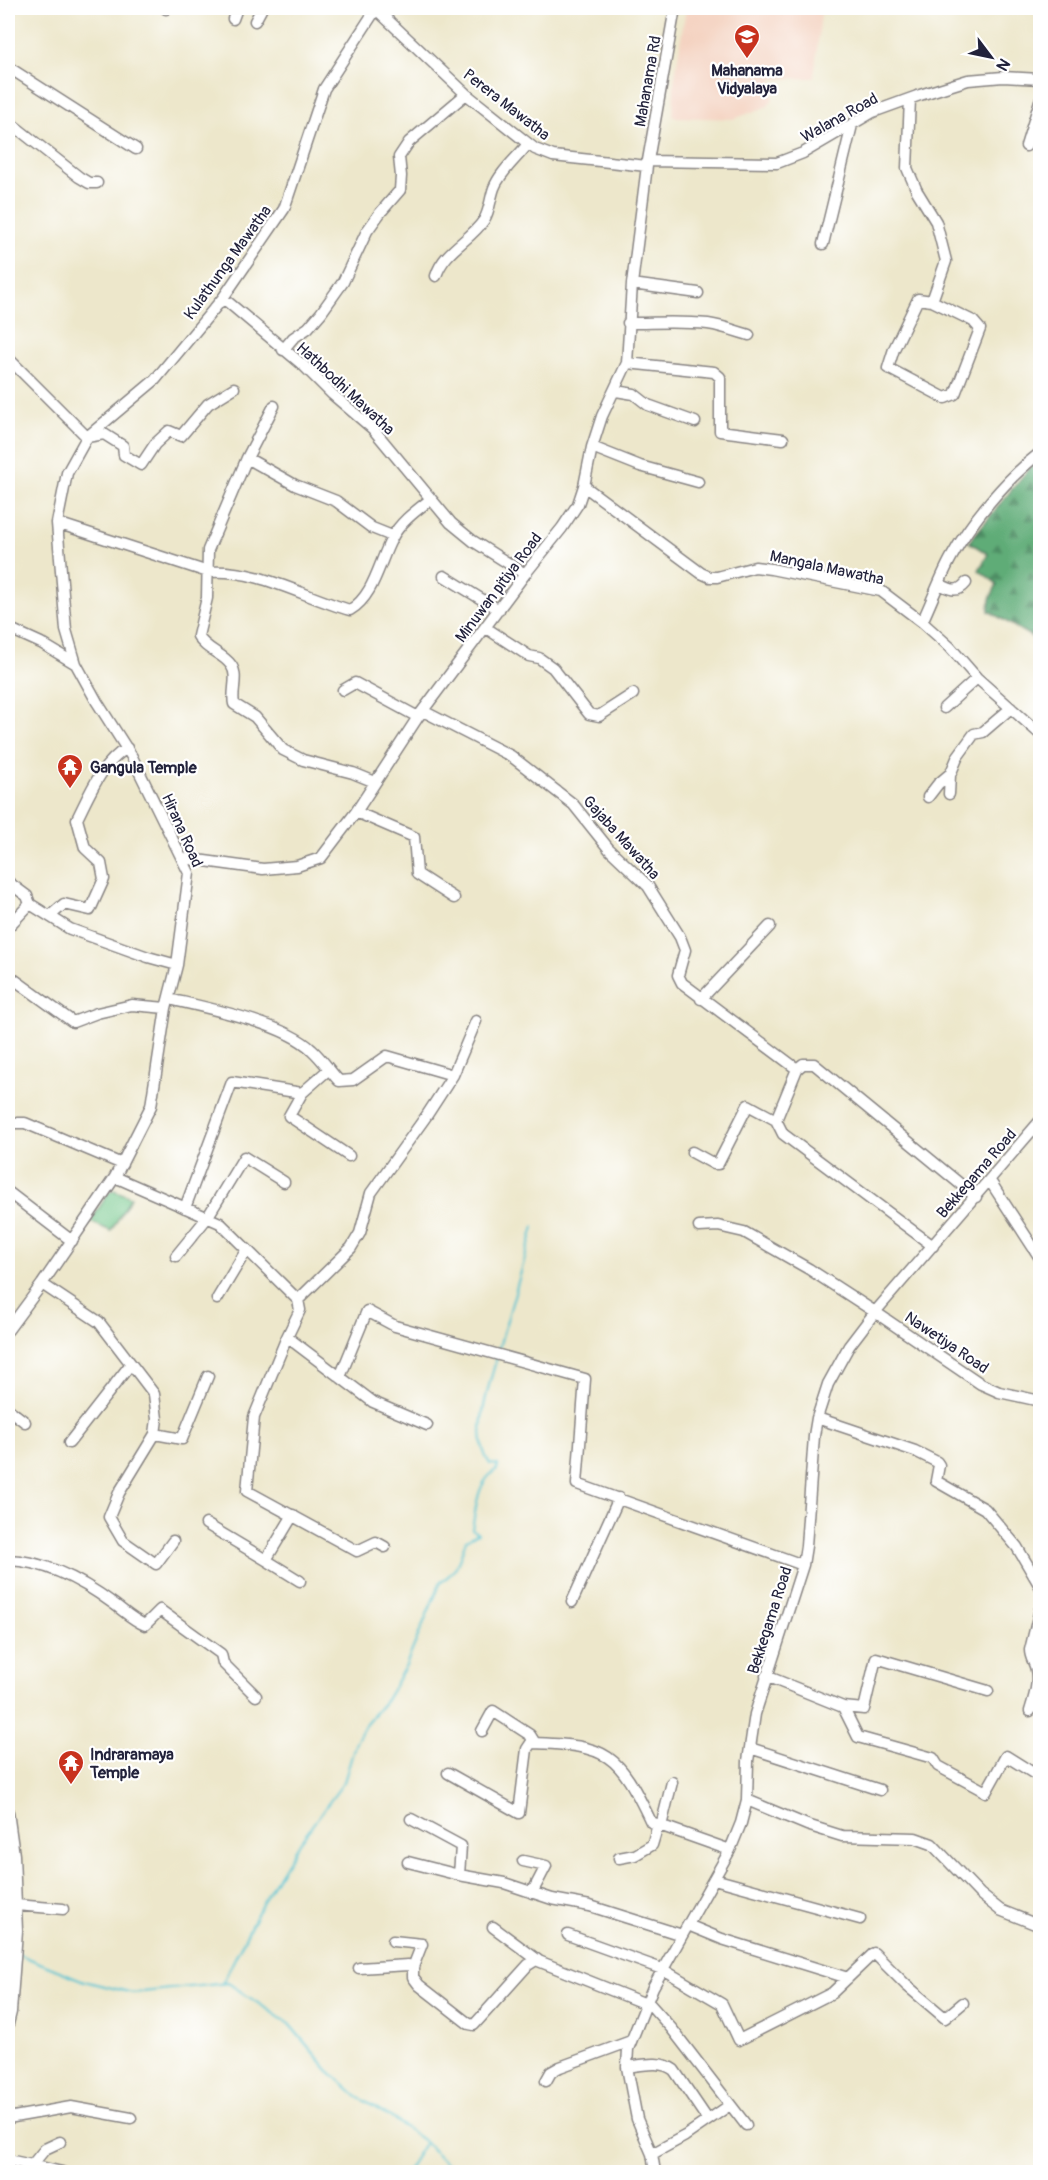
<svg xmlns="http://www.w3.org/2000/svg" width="1048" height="2180" font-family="Pangolin,sans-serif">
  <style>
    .built { fill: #f4d3c1 }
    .forest { fill: url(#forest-firs); stroke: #406759; stroke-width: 1.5 }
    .park { fill: #74c88b; stroke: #4b7563; stroke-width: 1.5 }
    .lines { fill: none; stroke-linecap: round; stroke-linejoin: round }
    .stream { stroke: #57c3d2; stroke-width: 2 }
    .minor-casing { stroke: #888483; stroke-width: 13 }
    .minor { stroke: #fff; stroke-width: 10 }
    .labels { text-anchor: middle; stroke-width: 4.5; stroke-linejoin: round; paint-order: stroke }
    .poi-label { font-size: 16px; font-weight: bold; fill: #22223b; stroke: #fff; text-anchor: start }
    .street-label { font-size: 16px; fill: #22223b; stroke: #fff }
  </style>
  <defs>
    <pattern id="forest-firs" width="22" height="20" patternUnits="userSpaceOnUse" patternTransform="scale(1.5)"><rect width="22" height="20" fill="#5fac77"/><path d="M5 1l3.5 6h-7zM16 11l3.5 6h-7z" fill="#4e8c63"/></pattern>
  </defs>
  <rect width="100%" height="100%" fill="#fff"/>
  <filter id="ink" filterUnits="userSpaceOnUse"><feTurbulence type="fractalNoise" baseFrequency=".0167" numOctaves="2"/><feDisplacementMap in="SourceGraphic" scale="12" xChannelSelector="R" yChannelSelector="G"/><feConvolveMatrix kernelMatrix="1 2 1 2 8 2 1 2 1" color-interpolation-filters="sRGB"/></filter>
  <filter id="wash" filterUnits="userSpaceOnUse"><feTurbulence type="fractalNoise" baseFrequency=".008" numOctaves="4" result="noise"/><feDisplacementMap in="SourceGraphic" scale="24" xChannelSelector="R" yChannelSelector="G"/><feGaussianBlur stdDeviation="1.35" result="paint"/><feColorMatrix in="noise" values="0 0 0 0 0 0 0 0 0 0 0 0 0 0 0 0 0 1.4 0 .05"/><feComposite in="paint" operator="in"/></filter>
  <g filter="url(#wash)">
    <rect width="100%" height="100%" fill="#ede7cb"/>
    <path class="built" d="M686,8H779L821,13L814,78L772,79L773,99L768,106L734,119L673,117L674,82Z"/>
    <path class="forest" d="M1040,455V642L989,611L990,599L997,584L979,570L988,554L969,542Z"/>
    <path class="park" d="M114,1190L131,1197L111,1231L90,1222L109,1192Z"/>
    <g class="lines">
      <path class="stream" d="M498,1351L534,1227
        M18,1954L84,1981L133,1993L228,1983L289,2024L328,2070L358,2097L392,2118L425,2142L451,2169L461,2172
        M222,1984L266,1896L299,1843L344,1782L356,1742L366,1723L386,1700L406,1665L441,1581C458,1572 460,1557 466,1540L478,1533L472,1529C477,1505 476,1483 497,1469L498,1465L490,1464C470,1436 489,1387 497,1357
        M406,2172L425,2142"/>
    </g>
  </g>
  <g filter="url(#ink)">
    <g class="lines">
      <defs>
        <path id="minor" d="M165,8L166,9
          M375,8L466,94L535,149L553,156L647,166
          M233,19L237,8
          M255,21L262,8
          M8,67L136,149
          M910,99L907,168L917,191L936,222L946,261L932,301L918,299L894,349L888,368L945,398L955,394L980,329L973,321L932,301
          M8,121L79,177L89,183H97
          M1026,146L1040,101
          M648,161L777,163L803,153L873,112L920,95L968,80L1003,77L1040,79
          M823,244L852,125
          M436,276C444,250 470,241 484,220C490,210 490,199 494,188C500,172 517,158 528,144
          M632,284L698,293
          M223,298L304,366L332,394L373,429L451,523L473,541L525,574
          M628,323C655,323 682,321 708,324C722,326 736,331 749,335
          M283,350L293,338L308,328L321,313L343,282L367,231L380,213L400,190L401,176L399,157L409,142L466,94
          M8,358L87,437L67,473L57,523L66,630L76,664L97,702L132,757L189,873L177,965L166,1008L151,1106L115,1177L42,1284L8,1330
          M627,363L714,372L720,377V431L783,439
          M616,391L634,394L648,405L695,422
          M274,406L247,458L208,550L207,598L198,636C205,650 223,653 231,665C239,676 231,691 234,704L255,717L283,750L303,760L353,773L375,782
          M87,437L155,380L223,298L284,209L324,89L376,9
          M87,437L104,434L123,446L124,455L141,465L155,444L169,431L181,436L208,404L234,388
          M592,447L640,466L698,482
          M247,458L295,485L336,501L372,528L392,536
          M584,486L701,573L710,577H717L755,567L771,569L881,591L922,622L950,647L977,678L1040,734
          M57,523L208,572C258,568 303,597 350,610C374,596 379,562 392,538C400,522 417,510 431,499
          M444,576L499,610
          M939,584C950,589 957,594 966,583
          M922,622C932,601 940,578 951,558C971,521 1007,478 1040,453
          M8,628L41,643L76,664
          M486,628L529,656L539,658L553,668L589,714L599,716L633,694
          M343,690L355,683L418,717
          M944,708L977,678
          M423,711L511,756L573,804L609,849L648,886L680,937L685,950L678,975L682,983L797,1069
          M949,794L950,775L958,756L974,734L983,732L1011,708
          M928,797L938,784L951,773
          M356,812L414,837L417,874L454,898
          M183,858L263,869L297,866L321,858L356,812L418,717L525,574L562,528L578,504L584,486L592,447L602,416L627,363L632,284L647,166L675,8
          M8,882L27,896L30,904L8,927
          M30,904L70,929L148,957L177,965
          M50,916L64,904L90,910L104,879L101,863L85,848L77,819C90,793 101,764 127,748
          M8,975L73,1022L97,1013L132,1005L166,1008
          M169,999C207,1008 284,1023 312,1050C322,1059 330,1071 339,1081L353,1080L387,1056L453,1075L427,1115L371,1193L360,1233L351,1248L298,1300
          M701,999L770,926
          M328,1070L302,1093L289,1116L349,1156
          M453,1075L476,1021
          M776,1120L797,1069L803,1064H814L976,1197
          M8,1123H25L122,1164
          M692,1152L714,1164H718L748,1105L776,1120L783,1134L933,1246
          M115,1177L220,1223L298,1300L300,1310L287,1337L373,1402L427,1425
          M990,1181L1040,1258
          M8,1192L72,1241
          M185,1208L232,1082L302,1093
          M699,1227L718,1226L744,1232L809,1269L875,1312L981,1384L999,1392L1040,1401
          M176,1256L207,1218L244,1157L284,1182
          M42,1284L99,1322L154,1394L157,1419L155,1434L119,1493L109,1517L123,1541L156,1564L173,1541
          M217,1299L247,1249
          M287,1337L254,1417L247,1491L357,1551L376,1542L385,1547
          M340,1377L367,1311L395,1326L585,1379L577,1484L803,1565
          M8,1409L25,1422
          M817,1418L915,1451L937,1462L939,1465L936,1481L985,1509L1017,1547L1040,1586
          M155,1434L182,1439L208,1376
          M69,1443L130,1365
          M206,1524L266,1560L293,1515
          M8,1560C47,1561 83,1581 114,1604C125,1612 133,1620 145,1625L160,1610L221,1654L223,1663L256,1696
          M266,1560L300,1581
          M572,1602L619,1498
          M766,1676L843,1707L858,1737L933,1758L938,1766L986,1792L1006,1756L1038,1776L1040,1772
          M843,1707L864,1709L876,1658L988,1691
          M1030,1711C1034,1698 1039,1683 1036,1670C1035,1663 1030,1658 1030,1650L1040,1609
          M482,1731L493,1711L530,1735L535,1743
          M750,1748L880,1790
          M448,1773L519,1813L527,1749L531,1743C609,1745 618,1753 651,1822L730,1850
          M747,1800L807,1825L842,1836L915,1838L932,1844L980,1894L1000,1910L1040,1926
          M8,1812L14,1855L17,1931L11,2012L8,2024
          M411,1819L461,1846L459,1875L504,1883L552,1899L590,1906L682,1935
          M661,1826L672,1782
          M619,1858L635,1855L652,1845L658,1825
          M523,1861L546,1866L532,1893
          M408,1862L459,1875
          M714,1879L860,1919
          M16,1905L63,1909
          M688,1925L722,1939L848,1978
          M493,1927L539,1961
          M568,1935L662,1969L722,2004L739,2040L832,1993L874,1953L906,1985L945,2018L963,2003
          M393,1941L422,1944L413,1967
          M359,1968L408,1965L413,1967V1977L419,1985L469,2024L474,2025L528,1965L536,1960L646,2004
          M647,2001L672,2029L746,2125
          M627,2067C643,2065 661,2060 674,2070L708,2120
          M546,2081L551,2072L560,2067L631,2041
          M8,2118L71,2107L131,2118
          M60,2142L45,2149L32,2165L62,2172
          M652,2154L685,2136L730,2105
          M8,2160L32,2165L30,2172
          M655,2172L652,2154L637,2119L627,2067L628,2049L653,1987L730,1850L741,1823L747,1800L748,1761L755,1714L803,1565L806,1546L814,1436L817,1418L828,1384L849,1346L875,1312L1040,1121"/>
      </defs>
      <use href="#minor" class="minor-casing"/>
      <use href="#minor" class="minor"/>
    </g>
  </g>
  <defs>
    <symbol id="school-pin" viewBox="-11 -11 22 30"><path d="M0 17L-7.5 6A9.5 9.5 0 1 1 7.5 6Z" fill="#c8321e" stroke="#fff"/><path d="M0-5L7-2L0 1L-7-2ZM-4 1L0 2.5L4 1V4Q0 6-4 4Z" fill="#fff"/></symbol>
    <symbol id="temple-pin" viewBox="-11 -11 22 30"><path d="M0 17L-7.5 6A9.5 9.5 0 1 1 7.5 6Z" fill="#c8321e" stroke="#fff"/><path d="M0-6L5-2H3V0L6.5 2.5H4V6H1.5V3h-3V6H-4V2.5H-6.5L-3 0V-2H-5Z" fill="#fff"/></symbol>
  </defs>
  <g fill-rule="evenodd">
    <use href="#school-pin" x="732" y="22" width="30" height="40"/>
    <use href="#temple-pin" x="55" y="752" width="30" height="40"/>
    <use href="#temple-pin" x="56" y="1748" width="30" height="40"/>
  </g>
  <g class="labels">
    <g class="poi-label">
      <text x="747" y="76" text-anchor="middle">Mahanama<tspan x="747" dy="18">Vidyalaya</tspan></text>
      <text x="90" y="773">Gangula Temple</text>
      <text x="90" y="1760">Indraramaya<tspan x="90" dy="18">Temple</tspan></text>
    </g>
    <g class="street-label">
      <text transform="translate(647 81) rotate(-80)" y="6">Mahanama Rd</text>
      <text transform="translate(507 104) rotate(38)" y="6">Perera Mawatha</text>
      <text transform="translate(839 117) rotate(-29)" y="6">Walana Road</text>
      <text transform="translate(227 262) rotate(-54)" y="6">Kulathunga Mawatha</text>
      <text transform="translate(346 388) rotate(43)" y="6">Hathbodhi Mawatha</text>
      <text transform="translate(827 567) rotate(12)" y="6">Mangala Mawatha</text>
      <text transform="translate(498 587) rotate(-53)" y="6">Minuwan pitiya Road</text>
      <text transform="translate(183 830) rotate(66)" y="6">Hirana Road</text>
      <text transform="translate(622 837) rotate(48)" y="6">Gajaba Mawatha</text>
      <text transform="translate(976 1173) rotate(-49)" y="6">Bekkegama Road</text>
      <text transform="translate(947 1342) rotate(34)" y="6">Nawetiya Road</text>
      <text transform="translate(769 1620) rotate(-72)" y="6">Bekkegama Road</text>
    </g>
  </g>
  <rect width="1048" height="2180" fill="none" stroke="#fff" stroke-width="30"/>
  <g transform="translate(991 57) rotate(122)" stroke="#ffffff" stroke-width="4.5" paint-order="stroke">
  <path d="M0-4.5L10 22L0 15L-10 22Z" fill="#22223b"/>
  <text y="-9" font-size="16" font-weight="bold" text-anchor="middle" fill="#22223b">N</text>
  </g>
</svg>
